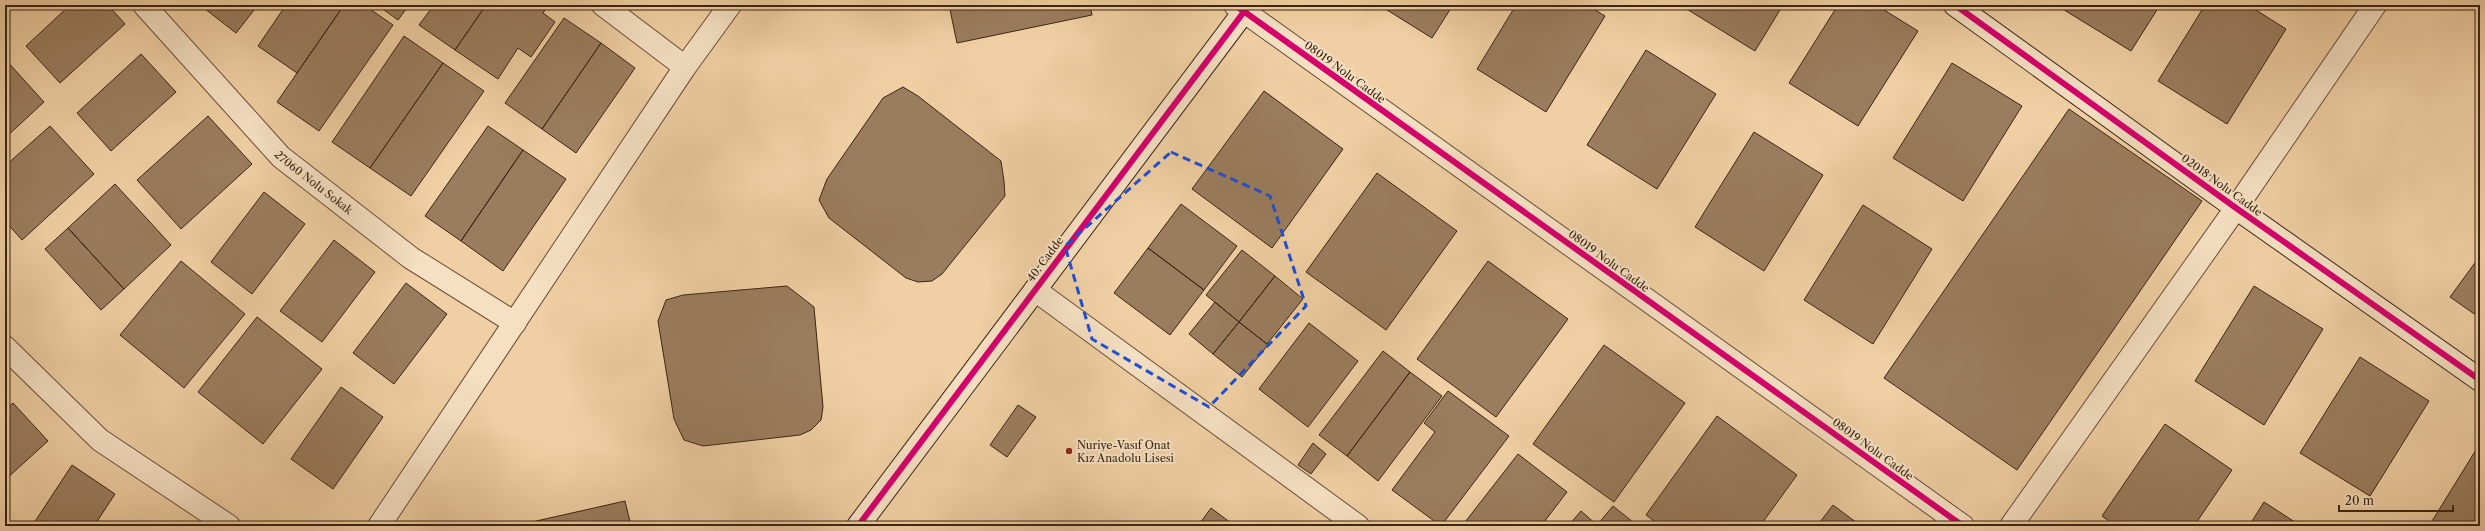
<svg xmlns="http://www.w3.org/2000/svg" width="2485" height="531" font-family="'Libre Caslon Text',serif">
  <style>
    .building { fill: #9a7d5e; stroke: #3d2413 }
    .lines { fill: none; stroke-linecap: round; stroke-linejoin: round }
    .street-casing { stroke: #6a4f37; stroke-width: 24 }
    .secondary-casing { stroke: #3d2413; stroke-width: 24 }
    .street { stroke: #f5e0c3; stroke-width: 22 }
    .secondary { stroke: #f5e0c3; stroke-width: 22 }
    .cycleway-casing { stroke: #f5e0c3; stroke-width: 8 }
    .cycleway { stroke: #d6006c; stroke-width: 6 }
    .marked { fill: none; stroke: #1d4ed8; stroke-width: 3; stroke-dasharray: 8 5; stroke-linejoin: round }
    .poi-dot { fill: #8f2418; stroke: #f5e0c3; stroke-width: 1.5 }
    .labels { text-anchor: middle; stroke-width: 4; stroke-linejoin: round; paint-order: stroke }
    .street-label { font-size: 11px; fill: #3d2413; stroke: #f5e0c3 }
    .poi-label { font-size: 11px; fill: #3d2413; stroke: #f5e0c3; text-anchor: start }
  </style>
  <rect width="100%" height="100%" fill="#efcfa3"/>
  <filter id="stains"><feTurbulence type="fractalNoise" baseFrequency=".005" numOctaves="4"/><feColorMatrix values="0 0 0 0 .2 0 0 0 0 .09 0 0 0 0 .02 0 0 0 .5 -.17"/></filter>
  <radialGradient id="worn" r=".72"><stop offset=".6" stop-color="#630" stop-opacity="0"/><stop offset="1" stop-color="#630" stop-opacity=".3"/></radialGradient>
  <path class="building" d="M70,5H108L125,24L60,83L26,46Z
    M200,5H258L236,33Z
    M286,5H344L297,73L258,46Z
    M344,5H364L393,25L319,131L277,102Z
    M377,5H409L398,20Z
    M434,5H486L455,50L419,25Z
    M486,5H548L543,13L555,22L531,57L518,48L498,79L455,50Z
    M949,5H1090L1092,15L957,43Z
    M1379,5H1453L1432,38Z
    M1516,5H1587L1605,16L1546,112L1477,69Z
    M1687,5H1783L1755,51L1685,8Z
    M1838,5H1876L1918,31L1858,126L1789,83Z
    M2063,5H2160L2131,51L2061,8Z
    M2205,5H2248L2286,29L2227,124L2158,81Z
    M564,18L601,43L542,129L505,103Z
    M404,36L443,63L370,168L332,142Z
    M601,43L635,68L576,153L542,129Z
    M1646,50L1716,94L1657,189L1587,145Z
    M141,54L176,92L111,151L77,113Z
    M5,59L44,102L5,138Z
    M443,63L484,91L411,196L370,168Z
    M1952,63L2022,106L1963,201L1893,158Z
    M903,87L918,96L1001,161L1004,181L1005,196L942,274L932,281L918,282L906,278L829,218L819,200L827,179L883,98Z
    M1264,91L1343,149L1272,248L1192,189Z
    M2069,109L2202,201L2017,470L1884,378Z
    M208,116L252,164L181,229L137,180Z
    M50,126L94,174L22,240L5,221V166Z
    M488,126L523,150L461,241L425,216Z
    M1754,132L1823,175L1764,271L1695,227Z
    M523,150L566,179L503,271L461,241Z
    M1377,173L1457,231L1386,330L1306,272Z
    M115,184L171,245L124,289L68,228Z
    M264,192L305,224L252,294L211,262Z
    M1181,204L1237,246L1204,290L1148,248Z
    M1863,205L1932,249L1873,344L1804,300Z
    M68,228L124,289L101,310L45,249Z
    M334,240L375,272L322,342L280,311Z
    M1148,248L1204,290L1170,335L1114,293Z
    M1242,250L1275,276L1239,322L1206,295Z
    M2480,256V318L2450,297Z
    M181,261L245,314L184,388L120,335Z
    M1488,261L1568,319L1496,417L1417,359Z
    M1275,276L1303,299L1267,344L1239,322Z
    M406,283L447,314L394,384L353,353Z
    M787,286L814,307L823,407L821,420L811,430L800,435L703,446L684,440L674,419L658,321L666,300L683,295Z
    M2254,286L2323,329L2264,425L2195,381Z
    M1215,302L1239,322L1213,354L1189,334Z
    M257,317L322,369L263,444L198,392Z
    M1239,322L1268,345L1242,377L1213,354Z
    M1309,323L1358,361L1308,427L1259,389Z
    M1604,345L1685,403L1614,502L1533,444Z
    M1383,351L1410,372L1347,456L1319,435Z
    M2360,357L2429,401L2370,496L2300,453Z
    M1410,372L1442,396L1378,481L1347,456Z
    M341,387L383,417L333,489L291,459Z
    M1448,391L1509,436L1441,526L1392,490L1435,432L1424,423Z
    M13,403L48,441L5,480V410Z
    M1018,405L1036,417L1007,457L990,445Z
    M1717,416L1797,475L1760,526H1661L1646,515Z
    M2165,424L2232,470L2194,526H2116L2102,516Z
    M1313,443L1326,454L1311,474L1298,465Z
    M2479,445L2480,526H2429Z
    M1518,454L1567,492L1541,526H1462Z
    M72,465L115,494L94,526H32Z
    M625,501L631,526H514Z
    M2264,502L2301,526H2249Z
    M1833,505L1861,526H1817Z
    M1613,506L1638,526L1597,525Z
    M1211,508L1235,526H1198Z
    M1581,511L1597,525L1599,526H1568Z"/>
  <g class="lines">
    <defs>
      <g id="street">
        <path id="s1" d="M144,5L281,157L411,258L515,323"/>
        <path d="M603,5L685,67"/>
        <path d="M1235,5L1963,526"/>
        <path d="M1035,290L1358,526"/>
        <path d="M5,347L100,440L229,526"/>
        <path d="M379,526L685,67L730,5"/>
        <path d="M2011,526L2236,208L2375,5"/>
      </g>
      <path id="secondary" d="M1955,5L2236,208L2480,380
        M858,526L1249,5"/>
    </defs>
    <use href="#street" class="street-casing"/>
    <use href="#secondary" class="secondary-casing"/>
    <use href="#street" class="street"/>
    <use href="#secondary" class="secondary"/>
    <defs>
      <path id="cycleway" d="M1235,5L1963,526
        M1955,5L2236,208L2480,380
        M858,526L1249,5"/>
    </defs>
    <use href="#cycleway" class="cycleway-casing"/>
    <use href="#cycleway" class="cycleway"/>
  </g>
  <path class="marked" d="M1171,152L1270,196L1306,306L1209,407L1092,339L1065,246Z"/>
  <circle class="poi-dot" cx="1069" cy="451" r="4"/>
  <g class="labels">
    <g class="street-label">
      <text transform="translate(1345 72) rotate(36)" y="4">08019 Nolu Cadde</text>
      <text dy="4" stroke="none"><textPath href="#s1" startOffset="246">27060 Nolu Sokak</textPath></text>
      <text transform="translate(2222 185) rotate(36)" y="4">02018 Nolu Cadde</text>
      <text transform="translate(1045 259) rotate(-53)" y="4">40. Cadde</text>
      <text transform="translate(1609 261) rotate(36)" y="4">08019 Nolu Cadde</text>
      <text transform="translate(1873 449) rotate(36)" y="4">08019 Nolu Cadde</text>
    </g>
    <g class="poi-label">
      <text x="1077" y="449">Nuriye-Vasıf Onat<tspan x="1077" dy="13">Kız Anadolu Lisesi</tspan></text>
    </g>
  </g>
  <rect width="2485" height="531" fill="none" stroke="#efcfa3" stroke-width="20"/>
  <rect x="6" y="6" width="2473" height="519" fill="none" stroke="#3d2413" stroke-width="2"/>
  <rect x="10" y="10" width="2465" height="511" fill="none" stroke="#3d2413"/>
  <path d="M2339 505v6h114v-6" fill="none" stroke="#3d2413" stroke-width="2"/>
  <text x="2345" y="505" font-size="12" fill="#3d2413" stroke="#f5e0c3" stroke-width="3" paint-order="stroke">20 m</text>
  <rect width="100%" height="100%" filter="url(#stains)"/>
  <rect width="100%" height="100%" fill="url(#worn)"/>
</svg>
